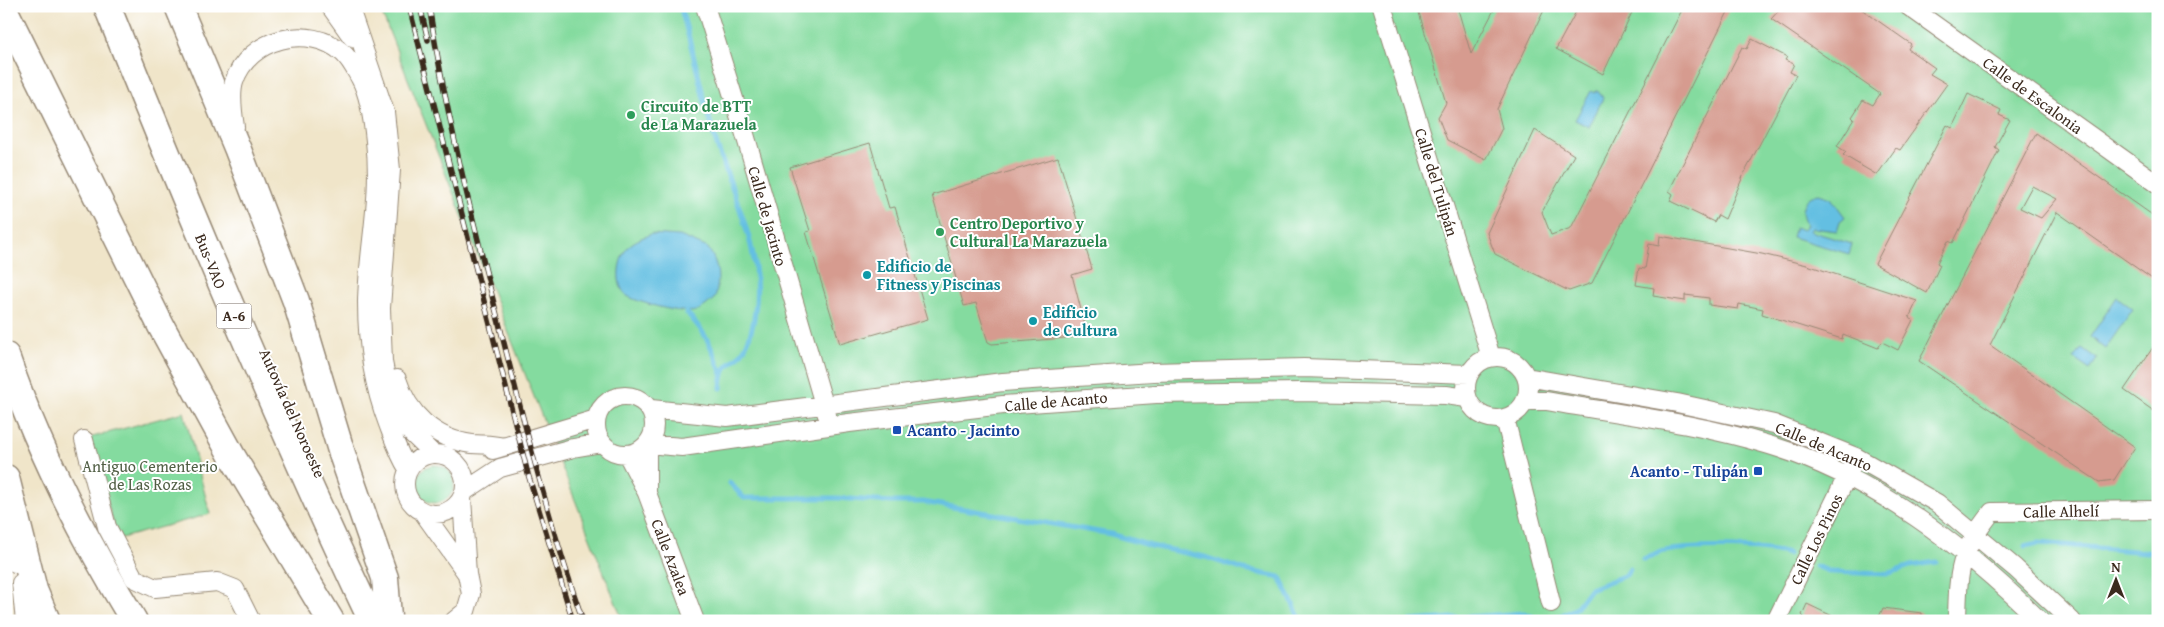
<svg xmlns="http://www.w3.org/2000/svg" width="2164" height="627" font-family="'Gentium Book Plus',serif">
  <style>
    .green { fill: #84db9f; stroke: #60825e }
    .water { fill: #64bfe2; stroke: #507480 }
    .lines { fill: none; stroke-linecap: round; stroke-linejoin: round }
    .stream { stroke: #64bfe2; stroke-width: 5 }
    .building { fill: #d69b8f; fill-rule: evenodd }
    .minor-casing { stroke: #968874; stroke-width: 20 }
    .highway-casing { stroke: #968874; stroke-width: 29 }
    .minor { stroke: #fff; stroke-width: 18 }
    .highway { stroke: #fff; stroke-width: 26 }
    .rail-casing { stroke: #3b2a1e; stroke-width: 5.5 }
    .rail { stroke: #fff; stroke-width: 4; stroke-dasharray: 11; stroke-linecap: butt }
    .leisure-dot { fill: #2e9e5b; stroke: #fff; stroke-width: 2 }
    .culture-dot { fill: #0f9aa8; stroke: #fff; stroke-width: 2 }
    .transit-dot { fill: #1a4fb4; stroke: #fff; stroke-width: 2 }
    .labels { text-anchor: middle; stroke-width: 4; stroke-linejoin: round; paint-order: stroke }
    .shield { fill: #fff; stroke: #766a62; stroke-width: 1 }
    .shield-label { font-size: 15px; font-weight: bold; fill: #3b2a1e }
    .street-label { font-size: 16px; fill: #3b2a1e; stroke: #fff }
    .leisure-label { font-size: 16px; font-weight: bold; fill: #27864d; stroke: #fff; text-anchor: start }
    .culture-label { font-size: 16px; font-weight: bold; fill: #0d838f; stroke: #fff; text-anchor: start }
    .transit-label { font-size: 16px; font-weight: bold; fill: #164399; stroke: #fff; text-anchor: start }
    .park-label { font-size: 16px; fill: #515f45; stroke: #fff }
  </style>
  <rect width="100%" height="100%" fill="#fff"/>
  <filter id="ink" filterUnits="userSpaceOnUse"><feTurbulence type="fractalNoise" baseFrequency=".02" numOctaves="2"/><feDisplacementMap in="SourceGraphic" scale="10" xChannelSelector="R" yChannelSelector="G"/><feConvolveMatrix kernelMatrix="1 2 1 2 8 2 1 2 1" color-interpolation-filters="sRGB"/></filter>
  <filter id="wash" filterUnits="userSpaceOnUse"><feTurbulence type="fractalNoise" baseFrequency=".0096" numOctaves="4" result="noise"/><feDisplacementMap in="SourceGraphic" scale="20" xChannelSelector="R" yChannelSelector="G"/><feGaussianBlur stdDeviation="1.12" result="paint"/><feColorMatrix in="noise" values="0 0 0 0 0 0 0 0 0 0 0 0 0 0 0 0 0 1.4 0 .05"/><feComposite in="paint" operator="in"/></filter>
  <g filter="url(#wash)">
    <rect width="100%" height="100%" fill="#f0e5c9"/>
    <path class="green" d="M379,6H2158V621H623Z
      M184,412L210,514L118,539L89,438Z
      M416 484a19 19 0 1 1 38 0a19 19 0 1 1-38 0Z"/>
    <path class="water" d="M1598,90L1603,98L1589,127L1575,120L1591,91L1594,93Z
      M1819,194L1831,198L1845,217L1840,221L1837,231L1812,228L1810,231L1852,244L1849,254L1792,237L1795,227L1803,230L1807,225C1798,212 1802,197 1819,194Z
      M651,234L680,236L708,248C719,265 720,278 715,298C710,302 703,309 696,311C685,315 634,302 626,295C615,284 618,263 625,251C630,242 642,238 651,234Z
      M2117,297L2133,309L2105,349L2090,337Z
      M2082,348L2097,359L2090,370L2074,359Z"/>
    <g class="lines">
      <path class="stream" d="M680,6C694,51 702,98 716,142C733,196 764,253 755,311C754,323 749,342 743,351C731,369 723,358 721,388
        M686,312C707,334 711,346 722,374
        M730,483L744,498H837L891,502H923L1111,534L1151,546L1205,557L1244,570L1280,577L1301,621
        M2025,546L2039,543L2158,553
        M1643,559C1650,557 1658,552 1665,551C1692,546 1762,546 1788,554
        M1816,566L1831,572L1887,574L1910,566L1936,562
        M1411,621L1524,613L1543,621
        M1549,621L1575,609L1590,589L1626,575L1630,569"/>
    </g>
    <g id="blocks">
      <path class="building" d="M1417,6H1457L1471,54L1496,6H1546L1497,109L1502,128L1486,160L1447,140L1438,117L1446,103Z
        M1579,6H1635L1603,74L1556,49Z
        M1684,6H1731L1592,283L1569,291L1495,254L1487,233L1535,130L1574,155L1542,212L1551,235L1571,228Z
        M1783,6H1857L1911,44L1908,49L1935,68L1930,74L1947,84L1900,150L1896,148L1877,175L1843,155L1846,152L1837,146L1854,119L1852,117L1863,100L1873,105L1880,94L1771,19Z
        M1752,39L1787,57L1785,60L1794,64L1790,72L1796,75L1744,174L1725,219L1718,215L1714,222L1670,201L1673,194L1669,191L1742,47L1747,49Z
        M1968,94L2001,110L1999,115L2010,120L1995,147L1999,150L1953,243L1948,241L1937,263L1940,265L1927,293L1875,264L1947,125L1952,128Z
        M2036,133L2158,219V283L2057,212L1990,345L2135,447L2114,480L2099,482L1919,361ZM2032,186L2057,199L2041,218L2020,208Z
        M870,143L889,208L895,207L928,319L840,344L806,232L810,231L790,167Z
        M1058,157L1092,269L1072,275L1086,329L1083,334L1077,337L992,344L988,342L976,303L964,306L932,195Z
        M1660,236L1762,254L1807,265L1917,301L1909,318L1913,320L1898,350L1882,342L1878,348L1843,334L1842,339L1762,314L1763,309L1739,304L1738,309L1709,305V298L1685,295V301L1653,296L1654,288L1636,285L1639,268L1645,269L1649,244L1659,246Z
        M2158,340V414L2124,390Z
        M1807,604L1843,621H1802L1804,617L1802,615Z
        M1883,608L1922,613V621H1877Z"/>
    </g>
  </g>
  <g filter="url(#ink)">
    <use href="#blocks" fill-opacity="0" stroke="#968874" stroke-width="1"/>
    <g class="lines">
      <defs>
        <path id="minor" d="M330,6L352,37
          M349,6L385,112L391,170L381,308L383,362L389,392L401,423L432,453
          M705,6L744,131L827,415
          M1382,6L1491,357
          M1908,6L2158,184
          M235,127C233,114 230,95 234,82C248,38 309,23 343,53C350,59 356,71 360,78C370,96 373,121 375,141C382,197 368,247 367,302C367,345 373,385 388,424C394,440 399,455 408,469
          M1466 388a31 31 0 1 1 62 0a31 31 0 1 1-62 0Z
          M1526,377L1677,403L1774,424L1856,457L1937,503L2015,568L2072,621
          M397,379C408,414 434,439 472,444C483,445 492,444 503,447
          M596 425a29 29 0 1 1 58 0a29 29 0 1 1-58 0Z
          M1526,401H1546C1620,414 1697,423 1769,445C1874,477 1963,545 2040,621
          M651,409L727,417L1003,382L1153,372L1304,368L1469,374
          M1505,418L1551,603
          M84,440L107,527L134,578L155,588L217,582L235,589L251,621
          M647,444L682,447L849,423L1003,405L1156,394L1302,392L1446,395L1467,398
          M647,444V492
          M493,450L596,419
          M405 484a30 30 0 1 1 60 0a30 30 0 1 1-60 0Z
          M627,454L647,493L695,621
          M465,491L500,468L573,448L602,443
          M422,511L467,574
          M6,534L15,563
          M21,583L25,621
          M454,621L466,611L471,594L467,574L462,498
          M1776,621L1852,466
          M1957,621C1958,570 1959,552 1992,512L2158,510"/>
        <path id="highway" d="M107,6C190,213 276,419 372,621
          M178,6L238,150L296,301L342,454L385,578L388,617
          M6,13L161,326L232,456L331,621
          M6,356C38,450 83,537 134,621
          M6,478L34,590L47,621"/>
      </defs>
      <use href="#minor" class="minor-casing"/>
      <use href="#highway" class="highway-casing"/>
      <use href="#minor" class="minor"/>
      <use href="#highway" class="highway"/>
      <defs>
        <path id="rail" d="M409,6L528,474L573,621
          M420,6L428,40
          M429,6C446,114 472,218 499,323C524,423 549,523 583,621"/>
      </defs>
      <use href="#rail" class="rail-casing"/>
      <use href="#rail" class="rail"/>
    </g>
  </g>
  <g class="leisure-dot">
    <circle cx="631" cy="115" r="5"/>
    <circle cx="940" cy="232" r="5"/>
  </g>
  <g class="culture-dot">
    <circle cx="867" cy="275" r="5"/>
    <circle cx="1033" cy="321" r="5"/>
  </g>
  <g class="transit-dot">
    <rect x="892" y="425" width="10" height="10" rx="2.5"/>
    <rect x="1753" y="466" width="10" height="10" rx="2.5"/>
  </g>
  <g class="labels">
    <rect class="shield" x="216.5" y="303.5" width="35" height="25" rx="4"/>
    <g class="shield-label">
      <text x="234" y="321">A-6</text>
    </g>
    <g class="street-label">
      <text transform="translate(2033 95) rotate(36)" y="6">Calle de Escalonia</text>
      <text transform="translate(1437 182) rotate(73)" y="6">Calle del Tulipán</text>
      <text transform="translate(768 216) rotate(74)" y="6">Calle de Jacinto</text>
      <text transform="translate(211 261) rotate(68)" y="6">Bus-VAO</text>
      <text transform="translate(1056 401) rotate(-5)" y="6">Calle de Acanto</text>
      <text transform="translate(293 413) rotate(66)" y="6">Autovía del Noroeste</text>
      <text transform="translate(1824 446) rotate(23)" y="6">Calle de Acanto</text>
      <text transform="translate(2061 511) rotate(-1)" y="6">Calle Alhelí</text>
      <text transform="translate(1816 539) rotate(-64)" y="6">Calle Los Pinos</text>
      <text transform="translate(671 557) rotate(69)" y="6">Calle Azalea</text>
    </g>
    <g class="leisure-label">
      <text x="641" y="112">Circuito de BTT<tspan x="641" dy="18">de La Marazuela</tspan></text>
      <text x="950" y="229">Centro Deportivo y<tspan x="950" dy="18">Cultural La Marazuela</tspan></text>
    </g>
    <g class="culture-label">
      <text x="877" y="272">Edificio de<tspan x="877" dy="18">Fitness y Piscinas</tspan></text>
      <text x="1043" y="318">Edificio<tspan x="1043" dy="18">de Cultura</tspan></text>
    </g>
    <g class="transit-label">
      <text x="907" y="436">Acanto - Jacinto</text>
      <text x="1748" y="477" text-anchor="end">Acanto - Tulipán</text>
    </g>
    <g class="park-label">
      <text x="150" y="472">Antiguo Cementerio<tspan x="150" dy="18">de Las Rozas</tspan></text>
    </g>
  </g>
  <rect width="2164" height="627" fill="none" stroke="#fff" stroke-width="25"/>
  <g transform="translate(2116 580)" stroke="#ffffff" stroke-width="4" paint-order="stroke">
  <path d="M0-4L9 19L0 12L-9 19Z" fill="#3b2a1e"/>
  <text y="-8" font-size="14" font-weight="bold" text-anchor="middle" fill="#3b2a1e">N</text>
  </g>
</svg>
